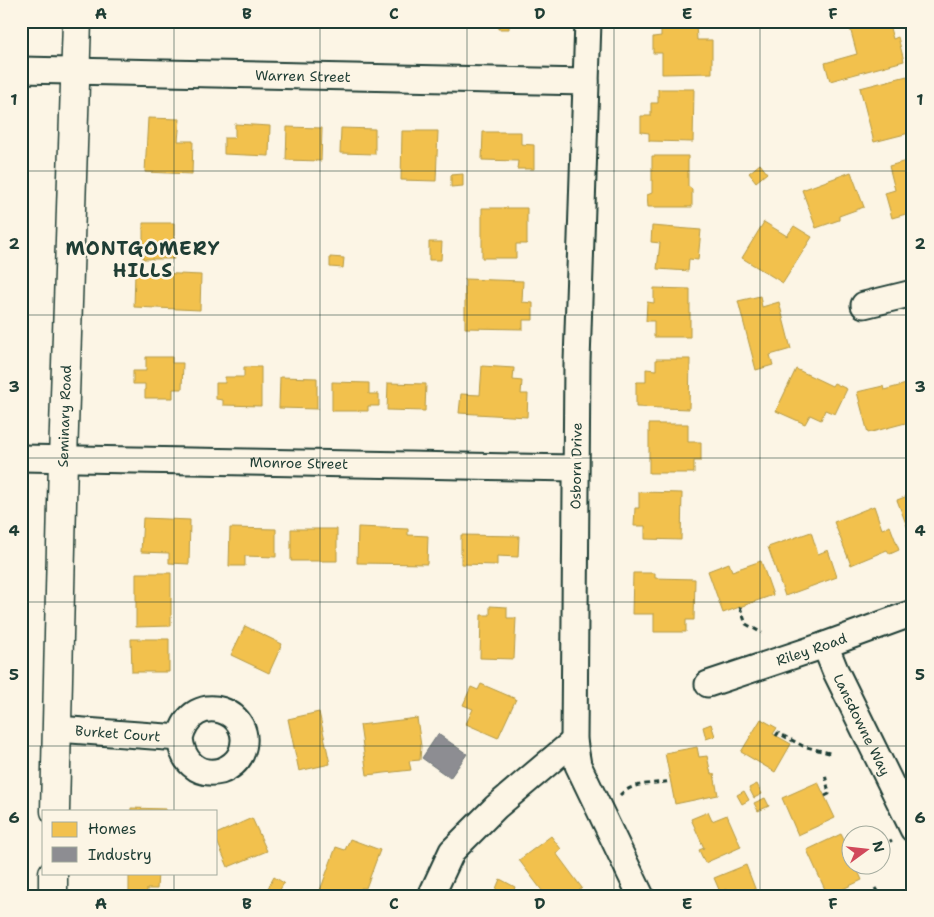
<svg xmlns="http://www.w3.org/2000/svg" width="934" height="917" font-family="'Shantell Sans',sans-serif">
  <style>
    .homes { fill: #f2c14e; stroke: #b39946 }
    .industry { fill: #8d8d92; stroke: #6c7576 }
    .lines { fill: none; stroke-linecap: round; stroke-linejoin: round }
    .minor-casing { stroke: #1f3d34; stroke-width: 29 }
    .major-casing { stroke: #1f3d34; stroke-width: 31 }
    .path { stroke: #1f3d34; stroke-width: 3; stroke-dasharray: 5 4; stroke-linecap: butt }
    .minor { stroke: #fcf5e5; stroke-width: 25 }
    .major { stroke: #fcf5e5; stroke-width: 28 }
    .grid { fill: none; stroke: #1f3d34; stroke-width: 1; stroke-opacity: 0.55 }
    .labels { text-anchor: middle; stroke-width: 5; stroke-linejoin: round; paint-order: stroke }
    .street-label { font-size: 14px; fill: #1f3d34; stroke: #fcf5e5 }
    .district-label { font-size: 19px; font-weight: bold; letter-spacing: 1px; fill: #1f3d34; stroke: #fcf5e5 }
    .neatline { fill: none; stroke: #1f3d34; stroke-width: 2 }
    .grid-label { font-size: 16px; text-anchor: middle; font-weight: bold; fill: #1f3d34 }
  </style>
  <rect width="100%" height="100%" fill="#fcf5e5"/>
  <filter id="ink" filterUnits="userSpaceOnUse"><feTurbulence type="fractalNoise" baseFrequency=".02" numOctaves="2"/><feDisplacementMap in="SourceGraphic" scale="10" xChannelSelector="R" yChannelSelector="G"/><feConvolveMatrix kernelMatrix="1 2 1 2 8 2 1 2 1" color-interpolation-filters="sRGB"/></filter>
  <g filter="url(#ink)">
    <path class="homes" d="M484,21H523V25H509V29H498L499,23H484Z
      M857,21H888L893,39L898,37L904,61L830,81L825,63L857,54L849,24Z
      M696,23L697,40H712V73L662,74V53H653V37L661,36V24Z
      M907,76L913,99V132L874,142L860,88Z
      M658,89H694L693,142L649,141V133L641,132V116H651V103H658Z
      M148,118L180,119L178,141H193L192,174L145,172Z
      M235,124L270,126L269,156L224,154V138H235Z
      M287,127L322,128L321,161L286,160Z
      M341,128L375,129V154L340,153Z
      M402,131H438L436,181L401,180Z
      M483,132H521V144L534,145V169H517L518,161L482,160Z
      M652,156H688V186L692,189V207H648L647,195L652,193Z
      M913,159V212L892,218L885,193L895,190L889,166Z
      M760,164L767,173L756,182L749,173Z
      M851,172L864,207L839,216V220L816,228L802,190Z
      M463,174V186L451,187V175Z
      M482,208H527V244H516V258H482Z
      M764,222L787,236L794,226L812,237L783,283L742,258Z
      M143,223H174V259H143Z
      M652,226L701,230L698,260L689,259L688,271L657,269L660,243L651,242Z
      M429,242H442L441,260H429Z
      M330,257L344,258L343,268L330,267Z
      M135,272L201,275L200,310L134,307Z
      M465,279L523,281L522,302L533,303V320H523V329L465,328Z
      M654,288L690,289V337H654V321H646L647,302L654,303Z
      M760,296L762,307L779,302L791,349L770,355L773,365L756,370L738,301Z
      M21,328H24L25,354H21Z
      M146,357H172V363H183L182,389H173V398H145V384H133V371H146Z
      M656,359H690L689,409L636,407V382H646V369L656,370Z
      M482,366L514,368L513,380L522,381L521,394H528L527,417L459,413L461,394L480,395Z
      M244,367H261V406L223,405V400L216,399V383H225V377H244Z
      M796,369L832,386L834,383L847,389L835,414L825,410L821,420L810,415L805,424L776,411Z
      M280,377L317,378V409L279,408Z
      M332,382L369,383V394H379V406H368V411H332Z
      M388,383L426,384L425,411L387,410Z
      M910,383L913,396V421L868,433L857,392L883,386L884,390Z
      M649,424H688V442H701V461H694V473H649Z
      M639,492L682,493L681,540L645,539V526H634L635,508H639Z
      M913,494V542L897,500Z
      M874,506L882,529L890,526L899,550L890,554L887,550L851,565L834,522Z
      M143,518L190,520L189,564L169,563V553L141,552Z
      M358,527L408,529V535L428,536L427,564L357,563Z
      M230,528L276,529V557L245,556V566H229Z
      M291,529H337V561H291Z
      M811,532L818,554L828,550L837,577L785,596L768,547Z
      M461,535L519,536L518,557L497,556V565L461,564Z
      M761,561L773,595L723,613L708,571L729,563L732,571Z
      M136,573H171V626L136,627Z
      M633,573H655V578L695,579L694,620H686V632H654V614H632Z
      M490,606L507,607V618H516L514,659L480,658L481,615H490Z
      M245,626L282,644L269,673L231,655Z
      M131,639H169V672H132Z
      M481,684L516,699L498,738L466,724L473,709L463,705L471,687L478,690Z
      M319,712L330,764L299,771L288,719Z
      M417,718L421,746L420,760L409,761L411,770L367,775L360,725Z
      M761,719L777,728L773,734L791,744L775,772L741,752Z
      M711,724L715,736L706,739L703,727Z
      M697,747L699,757L707,756L711,774H714L718,795L675,804L665,753Z
      M818,782L835,818L798,835L782,798Z
      M757,784L762,794L754,798L749,788Z
      M744,791L749,800L742,804L737,795Z
      M765,798L769,806L758,811L754,803Z
      M131,808L166,809V811H131Z
      M708,812L712,821L727,815L741,847L705,863L699,850L704,848L691,819Z
      M252,818L267,851L228,867L216,839V834Z
      M841,834L852,856V864H855L862,880L828,896L807,850Z
      M551,836L561,849L556,853L582,888L571,896H546L519,860Z
      M350,839L380,850L366,888H361L358,896H318L336,847L345,850Z
      M746,865L758,896H730L727,889L720,892L714,878Z
      M129,873H158L157,889H147V896H129Z
      M274,877L284,883L278,893L268,888Z
      M500,879L515,887L512,896H493Z"/>
    <path class="industry" d="M438,734L467,754L450,778L422,758Z"/>
    <g class="lines">
      <defs>
        <g id="minor">
          <path d="M588,21L577,362L574,741L578,765L641,896"/>
          <path id="s1" d="M21,70L586,82"/>
          <path d="M864,305L913,293"/>
          <path id="s2" d="M21,458L575,468"/>
          <path id="s3" d="M825,645L835,670L913,829"/>
          <path id="s4" d="M708,684L825,645L913,613"/>
          <path id="s5" d="M57,729L180,738C192,686 259,711 241,754C237,762 229,768 221,771C197,777 182,760 180,738"/>
          <path d="M431,896L452,851L496,807L574,741"/>
        </g>
        <g id="major">
          <path id="s6" d="M55,811L63,459L77,21"/>
          <path d="M53,896V873"/>
        </g>
      </defs>
      <use href="#minor" class="minor-casing"/>
      <use href="#major" class="major-casing"/>
      <path class="path" d="M740,607L746,624L762,633
        M776,736L778,733L803,746L833,754
        M620,795C635,781 652,785 671,781
        M825,796L829,794L825,774
        M882,846L892,840
        M875,888L880,896"/>
      <use href="#minor" class="minor"/>
      <use href="#major" class="major"/>
    </g>
  </g>
  <path class="grid" d="M174,21V811M320,21V896M467,21V896M614,21V896M760,21V896M21,171H913M21,315H913M21,458H913M21,602H913M21,746H913M174,873V896"/>
  <g class="labels">
    <g class="street-label">
      <text dy="5" stroke="none"><textPath href="#s1" startOffset="282">Warren Street</textPath></text>
      <text dy="5" stroke="none"><textPath href="#s6" startOffset="395">Seminary Road</textPath></text>
      <text dy="5" stroke="none"><textPath href="#s2" startOffset="278">Monroe Street</textPath></text>
      <text transform="translate(576 466) rotate(-89)" y="5">Osborn Drive</text>
      <text dy="5" stroke="none"><textPath href="#s4" startOffset="109">Riley Road</textPath></text>
      <text dy="5" stroke="none"><textPath href="#s3" startOffset="88">Lansdowne Way</textPath></text>
      <text dy="5" stroke="none"><textPath href="#s5" startOffset="61">Burket Court</textPath></text>
    </g>
    <g class="district-label">
      <text x="143" y="255">MONTGOMERY<tspan x="143" dy="22">HILLS</tspan></text>
    </g>
  </g>
  <rect width="934" height="917" fill="none" stroke="#fcf5e5" stroke-width="55"/>
  <rect x="42" y="810" width="175" height="65" fill="#fcf5e5" stroke="#a4ab9e"/>
  <rect x="52" y="822" width="25" height="15" fill="#f2c14e" stroke="#a4ab9e"/>
  <text x="88" y="834" font-size="15" fill="#1f3d34">Homes</text>
  <rect x="52" y="847" width="25" height="15" fill="#8d8d92" stroke="#a4ab9e"/>
  <text x="88" y="860" font-size="15" fill="#1f3d34">Industry</text>
  <g transform="translate(866 850) rotate(75)"><circle r="24" fill="#fcf5e5" stroke="#a4ab9e"/>
  <path d="M0-4L9 19L0 12L-9 19Z" fill="#d1495b"/>
  <text y="-8" font-size="14" font-weight="bold" text-anchor="middle" fill="#1f3d34">N</text>
  </g>
  <rect x="28" y="28" width="878" height="862" class="neatline"/>
  <g class="grid-label">
    <text x="101" y="19">A</text>
    <text x="247" y="19">B</text>
    <text x="394" y="19">C</text>
    <text x="540" y="19">D</text>
    <text x="687" y="19">E</text>
    <text x="833" y="19">F</text>
    <text x="14" y="105">1</text>
    <text x="920" y="105">1</text>
    <text x="14" y="249">2</text>
    <text x="920" y="249">2</text>
    <text x="14" y="392">3</text>
    <text x="920" y="392">3</text>
    <text x="14" y="536">4</text>
    <text x="920" y="536">4</text>
    <text x="14" y="680">5</text>
    <text x="920" y="680">5</text>
    <text x="14" y="823">6</text>
    <text x="920" y="823">6</text>
    <text x="101" y="909">A</text>
    <text x="247" y="909">B</text>
    <text x="394" y="909">C</text>
    <text x="540" y="909">D</text>
    <text x="687" y="909">E</text>
    <text x="833" y="909">F</text>
  </g>
</svg>
